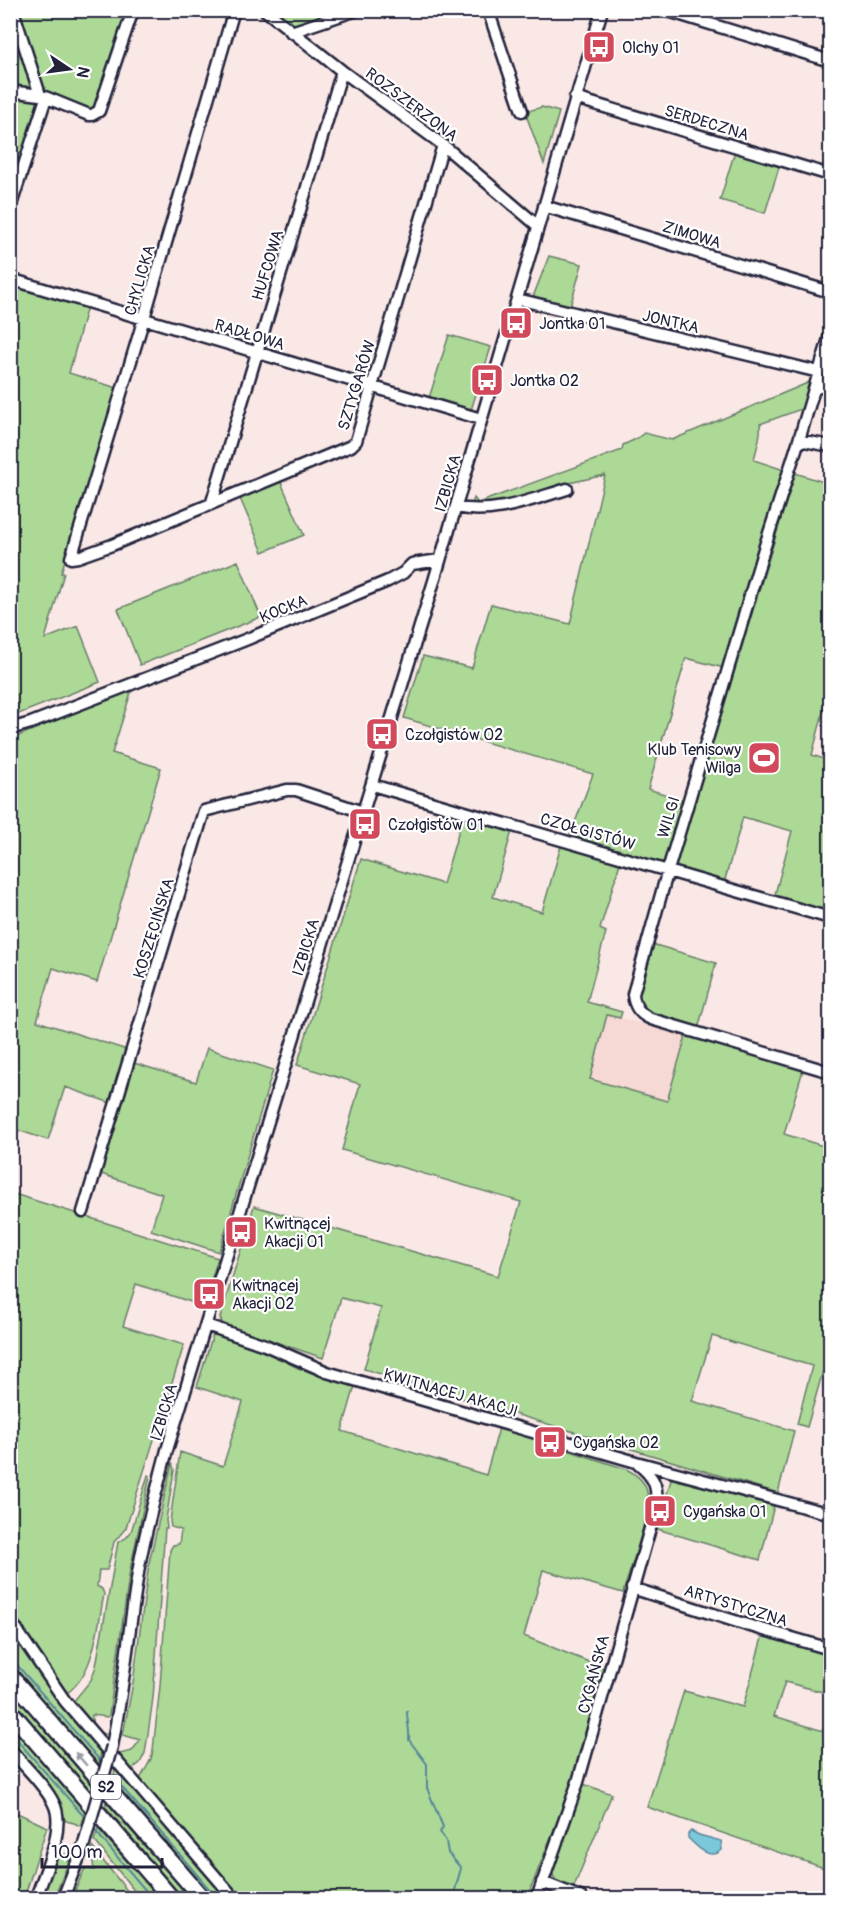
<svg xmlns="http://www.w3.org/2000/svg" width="841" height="1909" font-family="Pangolin,sans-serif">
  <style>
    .built { fill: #f6d8d4 }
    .green { fill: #add997; stroke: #687e69; stroke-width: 1.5 }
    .water { fill: #7bc8db; stroke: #57869b; stroke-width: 1.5 }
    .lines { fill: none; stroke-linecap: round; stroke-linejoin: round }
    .stream { stroke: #57869b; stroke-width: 2 }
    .minor-casing { stroke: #22223b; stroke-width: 15 }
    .highway-casing { stroke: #22223b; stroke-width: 20 }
    .minor { stroke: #fff; stroke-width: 10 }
    .highway { stroke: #fff; stroke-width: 15 }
    .minor-bridge-casing { stroke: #22223b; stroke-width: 15; stroke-linecap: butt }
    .minor-bridge { stroke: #fff; stroke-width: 10 }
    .oneway { fill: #9c9ca7 }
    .labels { text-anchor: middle; stroke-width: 4.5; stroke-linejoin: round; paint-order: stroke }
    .shield { fill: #fff; stroke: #646476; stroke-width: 1.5 }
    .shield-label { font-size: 15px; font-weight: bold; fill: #22223b }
    .poi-label { font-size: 16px; fill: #22223b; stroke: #fff; text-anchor: start }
    .street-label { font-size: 16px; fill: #22223b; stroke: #fff }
  </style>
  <rect width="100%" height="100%" fill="#fae8e6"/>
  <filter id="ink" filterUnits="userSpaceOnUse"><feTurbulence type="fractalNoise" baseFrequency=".0167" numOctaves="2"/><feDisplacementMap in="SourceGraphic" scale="12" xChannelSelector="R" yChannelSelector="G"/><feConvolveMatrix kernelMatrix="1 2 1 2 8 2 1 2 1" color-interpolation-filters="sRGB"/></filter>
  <g filter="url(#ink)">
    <path class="built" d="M607,1014L686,1036L667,1101L589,1079Z"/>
    <path class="green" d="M15,11H128L94,111L44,94Z
      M275,11H348L298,27Z
      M10,16L33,88L11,86Z
      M11,94L43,99L11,198Z
      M542,107L559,112L544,164L525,112Z
      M735,151L780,164L765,213L720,200Z
      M549,256L582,264L570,307L533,297Z
      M11,284L87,306L69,373L117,388L61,573H64L45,639L78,626L100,682L11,717Z
      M449,335L491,347L471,410L429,398Z
      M810,382L811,383L804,408L760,424C762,435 756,449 754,460L784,470L724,668L686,658L648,789L684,800L664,863L570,836L593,774L404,718L423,656L472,668L491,604L570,624L605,475L551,487L537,495L503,503L471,507L474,498L478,503L622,450L623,445L636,439L644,433L672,440Z
      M795,473L830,484V686L812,755L830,761V913L774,898L792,831L743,817L724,883L674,868Z
      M280,480L304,535L263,552L239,496Z
      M238,561L261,617L140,665L118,609Z
      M132,689L112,753L161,768L97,982L53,968L37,1021L127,1050L111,1103L65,1087L48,1140L11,1128V739Z
      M463,816L512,831L493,897L542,912L561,846L620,863L600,929L606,932L587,1002L622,1012L620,1018L607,1015L590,1079L667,1101L686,1036L803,1070L784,1134L830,1148V1373L823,1371L807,1427L797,1424L812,1366L712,1336L692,1401L794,1431L778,1493L364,1369L381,1308L341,1298L323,1358L223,1324L220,1318L254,1206L498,1276L521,1202L342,1150L360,1084L297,1065L361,859L443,884Z
      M652,944L716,963L698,1029L646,1013C630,996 646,963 652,944Z
      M207,1048L273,1070L219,1252L151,1230L162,1194L101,1174L134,1063L196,1082Z
      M11,1193L218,1258L203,1306L136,1284L123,1326L184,1345L126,1528L114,1542L107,1570H99L97,1586L102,1589L104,1594C98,1624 95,1674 67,1693H65L54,1683L11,1615Z
      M213,1334L273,1355L298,1368L355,1386L342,1431L486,1475L499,1428L626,1469C636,1474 645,1481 647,1492C652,1511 629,1572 623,1593L543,1570L524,1636L604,1668L569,1791L527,1898H238L139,1781L151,1759L153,1750L160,1686L170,1550L173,1545L179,1544L181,1530L171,1527L170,1521L180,1452L223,1466L243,1402L197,1387Z
      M172,1463L174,1470L166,1520L167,1528H165L153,1698L148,1734L145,1753L140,1763L131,1770L128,1769L118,1759L119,1754L132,1751L140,1740L123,1735L133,1683L149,1563Z
      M673,1473L775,1502L760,1560L657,1529Z
      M148,1475L150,1476L130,1570L109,1715L107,1717L92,1715C91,1724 95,1732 105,1734L103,1742L73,1705V1702L91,1680L96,1666L118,1542L126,1538L131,1532Z
      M10,1627L102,1749L98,1766L11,1664Z
      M763,1634L830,1654V1694L785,1682L774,1716L830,1733V1870L647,1807L684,1691L743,1707Z
      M11,1690L93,1786L91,1791L11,1698Z
      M10,1724L85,1811L80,1826L74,1823L66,1821L62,1814L11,1745Z
      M116,1766L230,1898H212L112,1783Z
      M583,1784L612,1794L573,1889L556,1881L551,1871Z
      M106,1802L190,1898H183L105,1806Z
      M11,1810L47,1827L24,1898H11Z
      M98,1829L160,1898H140L94,1840Z
      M92,1847L133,1898H72L84,1870L86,1869L94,1870L93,1862L89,1858Z
      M56,1851L71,1856L54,1898H40Z"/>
    <path class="water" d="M691,1831L699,1835L721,1841L722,1850C710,1861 697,1847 688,1838V1834Z"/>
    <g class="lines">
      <path class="stream" d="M10,1657L103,1764
        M407,1711C407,1722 410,1729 409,1740L427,1764V1788L443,1827L440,1832L446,1841L448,1853L461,1868L453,1898
        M10,1732L87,1820
        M108,1771L217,1898
        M92,1827L152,1898"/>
      <defs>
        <path id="minor" d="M13,10L40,95
          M234,10L144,318L71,558L78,557L112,545L351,446L356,441L443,145
          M265,10L342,71L443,145L538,226
          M488,10L522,111
          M665,10L830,61
          M291,32L357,10
          M10,91L40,95L89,115H92L99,111L133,10
          M575,98L830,175
          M544,206L830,292
          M10,208L46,98
          M10,279L481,419
          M517,299L819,372
          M830,335L799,440L763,552L668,870L633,994C634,1006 639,1014 651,1019L830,1072
          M814,389L830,383
          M799,440L830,446
          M212,502L342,71
          M456,507C492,516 533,499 567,489
          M10,729L31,723L245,640L388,581L403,573L412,564L440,560
          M372,785L830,918
          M83,1212L204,811L287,790H296L363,812
          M206,1325L265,1345L327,1372L636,1462L830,1514
          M632,1588L747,1625L830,1649
          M10,1620L65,1701L234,1898
          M112,1746C124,1686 129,1627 139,1567C146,1527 157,1489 167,1450L434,581L602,10
          M10,1749C24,1766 45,1785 54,1804C66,1829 44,1873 36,1898
          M542,1882L582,1898
          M63,1898L83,1847
          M537,1898L578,1782L655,1511C659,1489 656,1478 638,1464"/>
        <path id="highway" d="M10,1676L202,1898
          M10,1711L171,1898"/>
      </defs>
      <use href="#minor" class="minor-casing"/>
      <use href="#highway" class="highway-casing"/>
      <use href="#minor" class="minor"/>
      <use href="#highway" class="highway"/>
      <defs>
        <path id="minor-bridge" d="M83,1847L112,1746"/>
      </defs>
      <use href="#minor-bridge" class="minor-bridge-casing"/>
      <use href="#minor-bridge" class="minor-bridge"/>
    </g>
    <defs><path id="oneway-solid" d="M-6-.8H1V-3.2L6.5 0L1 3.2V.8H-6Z" transform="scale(1.5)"/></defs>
    <use class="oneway" href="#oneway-solid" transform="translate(81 1759) rotate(-131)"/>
  </g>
  <defs>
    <symbol id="bus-square" viewBox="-11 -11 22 22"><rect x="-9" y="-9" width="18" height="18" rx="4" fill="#d1495b" stroke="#fff"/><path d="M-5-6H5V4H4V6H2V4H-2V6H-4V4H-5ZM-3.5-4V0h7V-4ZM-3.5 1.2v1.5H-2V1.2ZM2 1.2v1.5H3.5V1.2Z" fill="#fff"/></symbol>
    <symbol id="stadium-square" viewBox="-11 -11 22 22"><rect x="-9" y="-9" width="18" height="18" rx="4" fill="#d1495b" stroke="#fff"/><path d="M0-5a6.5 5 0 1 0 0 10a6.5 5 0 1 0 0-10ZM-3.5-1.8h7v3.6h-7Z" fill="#fff"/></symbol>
  </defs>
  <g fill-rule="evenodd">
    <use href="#bus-square" x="580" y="28" width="38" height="38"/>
    <use href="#bus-square" x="497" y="304" width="38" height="38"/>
    <use href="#bus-square" x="468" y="361" width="38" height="38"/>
    <use href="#bus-square" x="363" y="715" width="38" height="38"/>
    <use href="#stadium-square" x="745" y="739" width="38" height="38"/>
    <use href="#bus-square" x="346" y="805" width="38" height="38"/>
    <use href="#bus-square" x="222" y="1213" width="38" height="38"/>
    <use href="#bus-square" x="190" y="1275" width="38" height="38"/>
    <use href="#bus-square" x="531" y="1423" width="38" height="38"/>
    <use href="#bus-square" x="641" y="1492" width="38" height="38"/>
  </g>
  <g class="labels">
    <rect class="shield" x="91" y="1775" width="30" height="24" rx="4.5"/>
    <g class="shield-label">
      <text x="106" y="1792">S2</text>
    </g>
    <g class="poi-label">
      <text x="622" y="53">Olchy 01</text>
      <text x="539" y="329">Jontka 01</text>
      <text x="510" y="386">Jontka 02</text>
      <text x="405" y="740">Czołgistów 02</text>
      <text x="741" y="755" text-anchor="end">Klub Tenisowy<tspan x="741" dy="18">Wilga</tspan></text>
      <text x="388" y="830">Czołgistów 01</text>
      <text x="264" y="1229">Kwitnącej<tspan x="264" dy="18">Akacji 01</tspan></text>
      <text x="232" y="1291">Kwitnącej<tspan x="232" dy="18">Akacji 02</tspan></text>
      <text x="573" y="1448">Cygańska 02</text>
      <text x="683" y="1517">Cygańska 01</text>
    </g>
    <g class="street-label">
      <text transform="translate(412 104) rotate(37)" y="6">ROZSZERZONA</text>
      <text transform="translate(707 122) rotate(17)" y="6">SERDECZNA</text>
      <text transform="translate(692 234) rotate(17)" y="6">ZIMOWA</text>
      <text transform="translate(267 265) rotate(-73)" y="6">HUFCOWA</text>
      <text transform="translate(139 280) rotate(-74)" y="6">CHYLICKA</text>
      <text transform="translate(671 321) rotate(13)" y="6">JONTKA</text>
      <text transform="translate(250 334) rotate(17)" y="6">RADŁOWA</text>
      <text transform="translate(356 385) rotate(-73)" y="6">SZTYGARÓW</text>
      <text transform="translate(447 483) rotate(-74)" y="6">IZBICKA</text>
      <text transform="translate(283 608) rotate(-22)" y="6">KOCKA</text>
      <text transform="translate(668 817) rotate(-73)" y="6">WILGI</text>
      <text transform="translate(588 831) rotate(16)" y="6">CZOŁGISTÓW</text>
      <text transform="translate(153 928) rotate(-73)" y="6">KOSZĘCIŃSKA</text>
      <text transform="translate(305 947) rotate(-73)" y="6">IZBICKA</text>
      <text transform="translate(451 1392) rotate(16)" y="6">KWITNĄCEJ AKACJI</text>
      <text transform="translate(163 1412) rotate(-73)" y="6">IZBICKA</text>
      <text transform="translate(736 1605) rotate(17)" y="6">ARTYSTYCZNA</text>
      <text transform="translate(593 1674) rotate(-75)" y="6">CYGAŃSKA</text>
    </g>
  </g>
  <rect width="841" height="1909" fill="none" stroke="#fff" stroke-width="36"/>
  <rect x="18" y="18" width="805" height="1873" fill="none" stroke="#22223b" stroke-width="2" filter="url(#ink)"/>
  <g transform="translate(69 69) rotate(103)" stroke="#ffffff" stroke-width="4.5" paint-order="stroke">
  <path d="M0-4.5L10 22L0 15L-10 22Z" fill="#22223b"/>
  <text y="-9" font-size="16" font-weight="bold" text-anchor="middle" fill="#22223b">N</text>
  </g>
  <path d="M42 1858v9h120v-9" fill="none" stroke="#22223b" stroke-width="3"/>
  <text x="51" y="1858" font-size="18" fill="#22223b" stroke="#ffffff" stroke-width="4.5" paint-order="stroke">100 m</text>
</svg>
